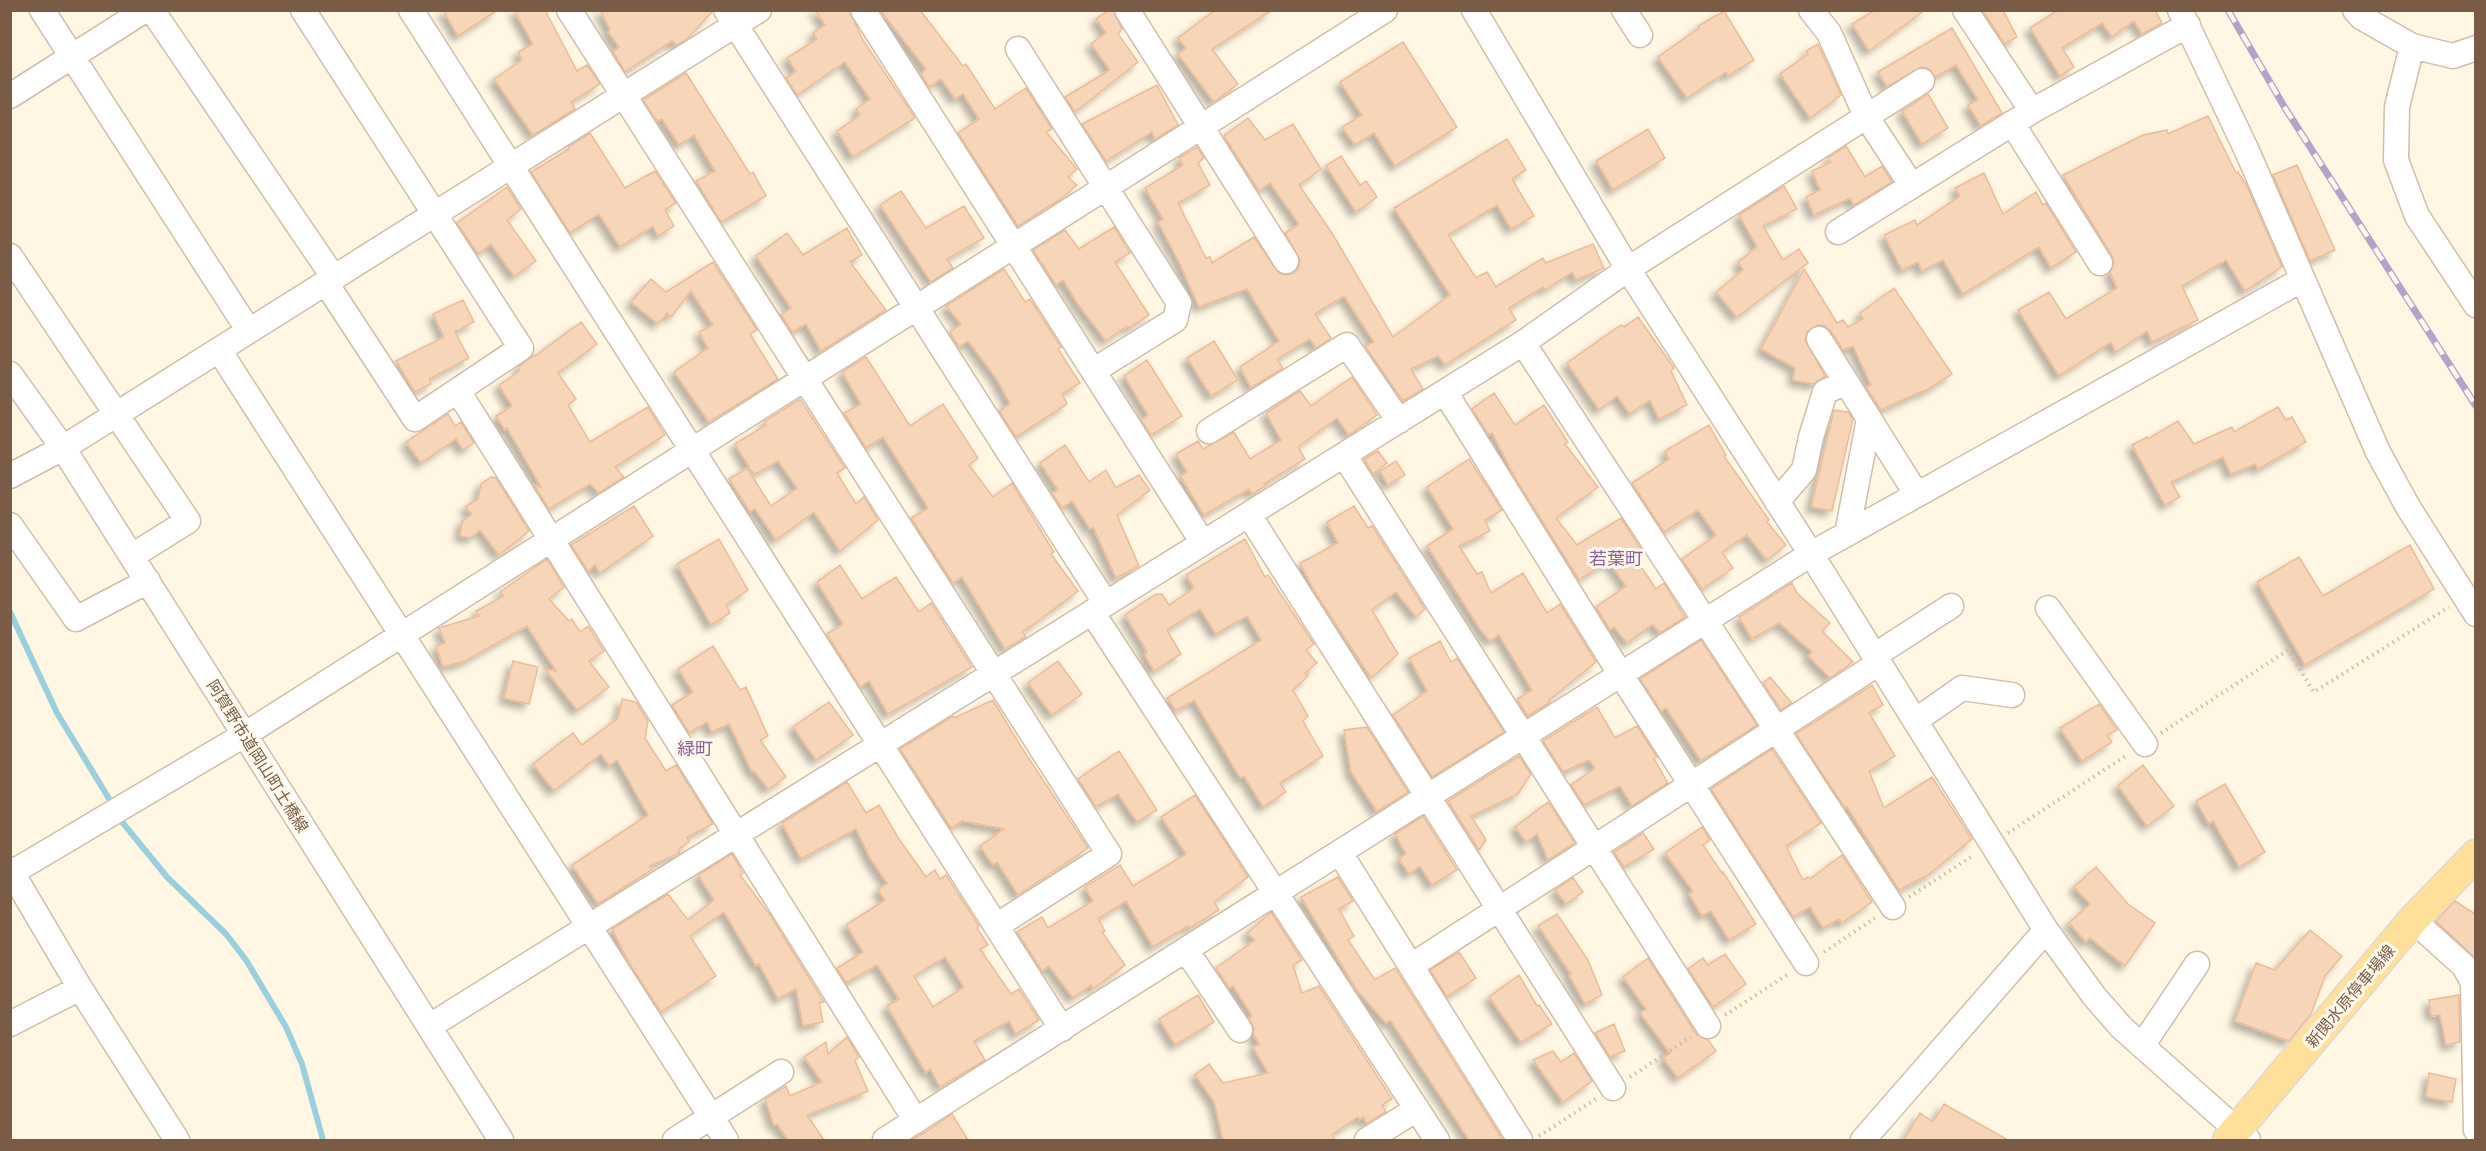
<svg xmlns="http://www.w3.org/2000/svg" width="2486" height="1151" font-family="'Golos Text','Noto Sans JP',sans-serif">
  <style>
    .lines { fill: none; stroke-linecap: round; stroke-linejoin: round }
    .stream { stroke: #9acfdd; stroke-width: 6 }
    .building { fill: #f7d5b8; stroke: #ebbc96; stroke-width: 1.5; fill-rule: evenodd; filter: url(#shadow) }
    .minor-casing { stroke: #d1bda8; stroke-width: 27 }
    .major-casing { stroke: #dfd8d3; stroke-width: 33 }
    .path { stroke: #dcb89b; stroke-width: 4; stroke-dasharray: 1.5 4.5; stroke-linecap: butt }
    .minor { stroke: #fff; stroke-width: 24 }
    .major { stroke: #ffe09a; stroke-width: 30 }
    .rail-casing { stroke: #b9a0ca; stroke-width: 7 }
    .rail { stroke: #fff9ec; stroke-width: 4.5; stroke-dasharray: 14; stroke-linecap: butt }
    .labels { text-anchor: middle; stroke-width: 6; stroke-linejoin: round; paint-order: stroke }
    .street-label { font-size: 16px; fill: #7a5c46; stroke: #fff9ec }
    .neighbourhood-label { font-size: 18px; fill: #8d619e; stroke: #fff9ec }
  </style>
  <defs>
    <filter id="shadow"><feDropShadow dx="-5.5" dy="5.5" stdDeviation="3" flood-color="#0004"/></filter>
  </defs>
  <rect width="100%" height="100%" fill="#fff6e3"/>
  <g class="lines">
    <path class="stream" d="M10,612L57,713L114,807
      M118,817L167,877L226,934L246,960L286,1027L302,1064L323,1140"/>
  </g>
  <path class="building" d="M443,10H498L458,36Z
    M514,10H545L577,71L587,65L600,84L571,102L575,109L533,135L494,79L522,60L518,52L533,44Z
    M600,10H712V12L688,38L677,45L672,41L625,72L613,52L619,47L608,32L610,30Z
    M815,10H849L863,40L915,118L853,157L837,131L860,115L856,109L870,99L845,62L797,95L786,78L796,71L787,58L817,39L813,33L825,25Z
    M880,10H920L963,66L966,64L995,109L1026,88L1052,129L1046,132L1077,169L1068,177L1077,185L1062,198L1018,226L958,133L979,119L963,94L955,99L941,79L929,87L921,74L926,69Z
    M1109,10H1113L1122,29L1118,34L1138,62L1075,112L1065,97L1110,70L1091,44L1106,33L1096,19Z
    M1215,10H1272L1212,49L1238,84L1214,102L1178,54L1186,48L1178,38Z
    M1875,10H1925L1869,51L1852,24Z
    M1982,10H2003L2017,37L2005,44Z
    M2058,10H2155L2162,23L2142,34L2134,21L2112,37L2102,23L2062,48L2074,67L2060,76L2030,28Z
    M1724,11L1754,60L1728,76L1726,72L1687,98L1658,57L1699,28L1698,26Z
    M1952,28L2002,113L1981,126L1968,105L1978,100L1956,65L1935,77L1929,69L1921,67L1887,87L1878,72Z
    M1403,42L1457,127L1395,166L1374,133L1355,145L1342,127L1362,115L1340,82Z
    M1818,44L1841,95L1810,118L1780,74L1808,54L1806,51Z
    M686,73L750,174L753,172L766,196L721,222L696,181L715,171L694,135L679,145L662,119L657,121L643,100Z
    M1157,85L1178,125L1155,139L1152,132L1106,161L1082,124Z
    M1928,94L1948,128L1922,144L1902,111Z
    M2208,116L2236,173L2238,172L2247,186L2282,267L2245,291L2226,260L2182,286L2198,320L2152,342L2147,331L2116,352L2111,342L2059,376L2018,310L2049,292L2066,319L2117,288L2110,273L2114,263L2112,256L2063,175L2143,135L2167,130L2168,134Z
    M1248,118L1265,140L1293,124L1321,169L1299,185L1332,233L1393,337L1450,295L1394,208L1507,139L1526,170L1512,179L1534,216L1511,229L1497,205L1448,235L1476,278L1487,272L1496,287L1543,258L1546,263L1593,244L1604,268L1576,280L1572,272L1545,290L1543,287L1509,308L1516,320L1445,365L1438,356L1411,369L1423,389L1403,401L1365,346L1374,342L1344,296L1315,314L1331,338L1316,348L1310,339L1277,359L1283,368L1251,388L1240,367L1279,341L1247,289L1199,307L1178,260L1158,222L1163,219L1145,188L1183,165L1179,158L1197,147L1204,158L1198,163L1210,185L1178,203L1206,258L1210,257L1212,263L1254,237L1279,273L1286,275L1294,273L1299,267L1300,260L1285,233L1299,224L1270,183L1259,191L1224,136Z
    M1648,129L1665,158L1613,190L1596,161Z
    M590,133L625,188L655,171L676,203L665,210L674,226L658,236L653,226L620,247L599,214L570,233L531,172L569,149L568,147Z
    M1846,146L1865,177L1882,166L1892,182L1854,205L1850,198L1814,215L1806,197L1820,190L1812,171L1831,162L1828,158Z
    M1341,156L1360,185L1366,181L1377,197L1356,212L1326,166Z
    M2297,165L2335,250L2310,261L2273,175Z
    M1984,173L2003,214L2036,192L2043,205L2046,203L2076,252L2051,268L2039,247L1963,294L1943,260L1922,271L1918,262L1902,270L1884,235L1915,220L1917,225L1960,196L1955,188Z
    M1784,186L1797,209L1763,226L1783,260L1799,249L1808,263L1737,317L1716,292L1743,270L1738,262L1757,247L1739,215Z
    M507,187L521,209L507,220L536,261L514,276L491,244L478,254L457,223Z
    M901,191L926,228L964,206L984,238L947,259L953,268L931,282L880,205Z
    M1114,227L1130,253L1115,262L1149,315L1129,328L1127,326L1106,341L1077,303L1063,280L1056,285L1033,250L1065,230L1079,249Z
    M847,228L862,255L850,262L886,310L821,351L806,324L792,332L781,315L791,308L756,256L787,233L803,255Z
    M713,262L757,330L750,334L778,379L709,422L674,372L708,348L699,332L713,325L691,291L671,317L667,313L658,324L631,302L651,279L666,292Z
    M1004,269L1025,302L1030,299L1061,347L1058,349L1080,383L1062,394L1067,404L1016,437L999,411L1010,404L996,378L968,341L959,347L950,332L961,324L946,306Z
    M1804,269L1837,323L1843,320L1848,327L1863,319L1860,313L1894,288L1952,374L1924,392L1923,391L1881,410L1866,387L1871,385L1853,346L1843,350L1831,331L1825,326L1818,325L1807,332L1805,340L1825,376L1814,384L1793,380L1795,368L1761,349Z
    M463,300L474,322L455,332L469,358L429,379L431,384L415,392L396,361L444,337L433,314Z
    M1638,317L1674,368L1671,371L1687,405L1659,419L1650,400L1630,414L1617,396L1599,410L1567,363L1621,325L1624,327Z
    M581,322L597,344L558,373L576,399L568,405L590,442L648,407L665,435L615,467L624,477L599,493L590,484L549,509L534,485L541,487L507,428L505,430L496,416L512,406L499,385L520,371L518,367L534,355L535,356Z
    M1214,341L1238,380L1211,396L1187,358Z
    M866,357L910,426L943,404L978,458L969,465L993,497L1012,483L1054,552L1051,554L1078,591L1023,632L1026,637L1005,649L962,577L953,583L911,518L928,508L883,437L866,448L844,413L861,404L842,372Z
    M1147,360L1182,416L1151,435L1141,420L1148,415L1124,376Z
    M1352,377L1377,415L1349,435L1337,418L1298,447L1305,459L1264,484L1266,486L1252,494L1249,489L1204,515L1180,476L1187,472L1176,454L1198,441L1203,449L1234,432L1250,459L1281,440L1266,413L1300,391L1311,406Z
    M1494,393L1515,425L1544,405L1568,442L1565,444L1598,487L1556,518L1577,545L1621,518L1641,549L1633,555L1656,589L1664,583L1685,617L1660,633L1653,624L1627,643L1614,627L1610,630L1596,607L1626,586L1608,561L1579,580L1517,481L1492,433L1489,435L1472,409Z
    M800,399L845,468L837,473L856,504L864,497L878,520L840,551L814,512L776,540L755,509L750,512L729,479L747,468L771,506L797,488L778,461L754,475L735,444L766,425L764,422Z
    M2278,407L2286,420L2292,417L2306,442L2258,469L2255,464L2231,474L2223,457L2171,482L2180,497L2165,505L2132,445L2147,437L2148,439L2178,421L2194,444L2232,427L2234,432Z
    M1834,410L1848,412L1853,419L1832,511L1811,507Z
    M448,414L455,426L461,422L474,443L463,450L456,439L421,463L406,442Z
    M1709,425L1726,455L1724,456L1769,520L1767,522L1786,545L1767,560L1747,535L1722,552L1733,568L1702,589L1682,559L1716,535L1698,510L1664,532L1632,483L1669,459L1665,451Z
    M1065,445L1089,482L1106,470L1116,488L1139,475L1150,490L1117,515L1139,566L1116,578L1093,527L1090,529L1072,501L1062,508L1052,493L1058,490L1040,463Z
    M1378,451L1387,463L1373,474L1364,459Z
    M1469,459L1502,510L1485,520L1490,531L1459,546L1477,574L1482,572L1491,593L1523,573L1547,613L1560,604L1596,662L1549,700L1550,702L1528,716L1517,699L1532,690L1499,635L1490,641L1480,629L1427,546L1453,529L1427,487Z
    M1396,461L1405,475L1388,485L1380,471Z
    M491,477L496,478L529,531L499,555L480,530L471,538L460,536L462,522L472,514L465,507L478,499L481,484Z
    M634,506L653,536L600,573L595,565L588,571L571,545Z
    M1354,506L1368,528L1372,526L1425,609L1416,617L1396,592L1372,610L1398,654L1371,678L1315,592L1300,563L1338,543L1327,522Z
    M719,539L748,590L726,605L730,613L711,625L677,564Z
    M1245,539L1265,577L1268,575L1314,644L1306,650L1317,663L1305,673L1308,676L1293,690L1308,716L1303,721L1323,756L1280,783L1286,792L1263,807L1244,776L1240,778L1194,700L1176,711L1167,698L1261,640L1247,616L1216,634L1200,609L1167,630L1181,654L1154,671L1144,654L1147,652L1125,615L1156,594H1162L1169,605L1194,588L1186,575Z
    M2410,545L2434,589L2305,665L2257,582L2299,557L2323,596Z
    M547,559L564,587L549,599L569,621L572,619L580,632L588,626L604,651L589,661L609,687L577,710L545,669L556,671L527,626L465,661L443,667L436,646L445,643L439,628L479,616L476,611L504,596L500,592Z
    M840,565L862,599L896,577L919,612L931,603L972,667L888,714L869,681L860,687L827,634L843,624L817,582Z
    M1792,583L1797,593L1830,623L1822,631L1853,662L1830,678L1808,656L1812,652L1779,623L1752,639L1739,617Z
    M1701,640L1757,725L1701,761L1666,708L1661,711L1640,679Z
    M1440,641L1451,662L1457,658L1504,732L1432,777L1393,715L1427,691L1409,658Z
    M713,646L740,690L746,687L768,736L760,740L786,777L768,789L754,771L752,772L729,724L712,732L707,722L689,733L672,705L693,692L678,669Z
    M513,661L538,667L529,704L504,698Z
    M1058,661L1082,694L1052,715L1028,683Z
    M1770,677L1792,703L1781,710L1763,683Z
    M1872,685L1883,705L1869,713L1895,756L1869,771L1884,808L1932,777L1972,839L1928,875L1899,890L1847,807L1845,808L1796,734Z
    M622,699L636,702L648,721L645,738L666,771L676,765L713,824L687,837L689,842L678,850L680,853L650,866L652,869L650,871L598,904L572,865L648,815L617,760L609,766L601,754L554,791L533,764L573,733L582,745L618,718Z
    M993,700L1020,745L1088,848L1018,895L997,862L993,865L980,846L1004,829L962,821L951,828L900,749L953,716L954,718Z
    M829,702L853,735L816,760L793,727Z
    M2099,704L2117,730L2107,735L2112,742L2082,761L2060,728Z
    M1597,707L1615,738L1637,726L1657,757L1654,759L1668,783L1632,806L1620,786L1584,805L1571,785L1595,768L1589,760L1563,772L1543,741Z
    M1367,727L1408,792L1377,812L1351,772L1344,730Z
    M1772,749L1821,823L1786,846L1803,880L1808,877L1810,879L1842,855L1872,902L1842,923L1839,919L1823,928L1810,907L1793,917L1711,789Z
    M1119,751L1157,810L1137,822L1118,794L1096,807L1078,779Z
    M1519,756L1531,774L1518,794L1471,816L1486,840L1479,850L1448,801Z
    M2143,765L2174,806L2147,826L2118,786Z
    M847,782L866,813L879,805L899,839L926,877L935,870L940,879L946,875L979,926L977,928L988,945L980,949L1011,994L1019,989L1039,1020L1016,1034L1009,1021L974,1041L985,1060L940,1087L930,1069L926,1073L887,1006L899,999L877,965L846,983L837,968L863,952L846,925L885,900L878,890L887,883L870,858L856,829L801,859L782,823ZM945,957L964,987L933,1007L914,976Z
    M2225,784L2265,852L2239,867L2213,821L2209,824L2196,801Z
    M1195,795L1248,877L1214,902L1219,910L1190,928L1188,926L1153,947L1126,901L1098,919L1105,931L1102,932L1125,965L1093,989L1091,985L1073,998L1049,966L1042,971L1017,932L1042,917L1048,928L1093,901L1085,887L1120,865L1133,886L1186,854L1161,817Z
    M1548,802L1575,843L1548,860L1537,834L1526,842L1515,827Z
    M1423,816L1457,870L1432,885L1420,866L1409,874L1399,859L1406,854L1395,834Z
    M1702,827L1710,840L1703,845L1722,873L1723,872L1756,924L1729,940L1711,911L1702,916L1689,894L1693,891L1665,853Z
    M1643,833L1654,849L1624,867L1614,852Z
    M732,854L743,873L740,875L770,915L824,1002L819,1003L823,1022L803,1026L796,989L778,999L759,964L756,966L724,912L690,936L716,976L661,1012L629,963L612,929L668,894L688,920L714,900L698,875Z
    M2096,867L2128,904L2155,923L2125,966L2090,938L2086,942L2069,923L2090,904L2074,887Z
    M1338,877L1353,901L1339,909L1354,936L1348,940L1375,980L1395,968L1503,1140H1469L1390,1020L1386,1023L1356,989L1301,897Z
    M1573,878L1583,892L1566,904L1555,890Z
    M2455,901L2475,914V958L2436,921Z
    M1271,912L1302,960L1293,965L1302,993L1319,986L1392,1099L1382,1105L1386,1112L1367,1123L1363,1117L1359,1120L1358,1117L1332,1135L1335,1140H1223L1214,1102L1195,1075L1209,1064L1223,1083L1268,1073L1253,1047L1259,1044L1253,1034L1254,1028L1249,1018L1252,1016L1233,986L1229,988L1216,968L1255,940L1247,933Z
    M1557,914L1588,960L1602,995L1585,1004L1569,975L1571,974L1538,926Z
    M2310,930L2342,956L2325,976L2311,1014L2289,1041L2235,1021L2256,963L2275,970Z
    M1459,952L1476,978L1447,997L1430,970Z
    M1725,954L1746,984L1713,1007L1688,969L1703,958L1708,965Z
    M1648,958L1696,1034L1708,1040L1716,1051L1678,1078L1663,1058L1670,1053L1640,1013L1646,1009L1623,977Z
    M1519,975L1537,1006L1539,1005L1552,1024L1521,1042L1489,997Z
    M1198,995L1214,1022L1175,1045L1159,1019Z
    M2459,995L2460,1042L2446,1045L2440,1015L2431,1016L2429,1000Z
    M1614,1024L1625,1051L1610,1057L1595,1033Z
    M847,1037L859,1057L855,1061L868,1091L807,1115L824,1140H788L777,1124L774,1125L765,1099L786,1086L790,1096L822,1082L804,1057L826,1042L828,1054Z
    M1553,1051L1561,1062L1574,1053L1592,1081L1563,1102L1533,1060Z
    M2429,1073L2456,1079L2452,1102L2426,1097Z
    M1944,1104L2008,1140H1904L1920,1113L1933,1122Z
    M952,1114L968,1140H911L924,1133Z"/>
  <g class="lines">
    <defs>
      <path id="minor" d="M42,10L249,331
        M152,10L334,278
        M303,10L521,348L415,419L326,283
        M411,10L1062,1029
        M569,10L1109,854L996,926
        M726,10L1106,604
        M863,10L1203,543
        M1127,10L1286,261
        M1474,10L1628,269L1811,554L2046,930L2094,996L2121,1027L2248,1140
        M1624,10L1640,35
        M1811,10L1829,33L1866,116L1912,186
        M1965,10L2032,111
        M2180,10L2247,151L2378,452L2408,507L2476,614
        M2355,10L2361,17L2412,46L2453,56L2476,48
        M2412,46L2397,107L2396,160L2417,216L2476,305
        M1018,49L1179,303L1175,320L1093,371
        M10,96L145,10
        M2012,123L2100,263
        M1838,232L2032,111L2188,25
        M10,256L188,521L132,556
        M1819,339L1917,495
        M1523,343L1893,907
        M219,350L726,1140
        M10,374L63,448L501,1140
        M458,391L916,1121
        M1445,392L1621,675L1806,963
        M1209,431L1347,345L1399,421
        M1344,455L1708,1026
        M10,476L63,448L759,10
        M1777,502L1804,470L1811,437L1825,392L1846,382
        M1249,515L1613,1088
        M10,525L76,619L148,581
        M1847,534L1869,419
        M2048,608L2145,744
        M1092,612L1437,1140
        M1874,656L1951,606
        M1915,721L1962,688L2012,695
        M1340,853L1520,1140
        M10,869L80,988L177,1140
        M13,872L244,735L1385,10
        M2413,920L2464,966L2473,983L2476,1130
        M1186,950L1240,1030
        M1411,966L1879,663
        M10,1024L80,988
        M430,1026L1523,343L1628,269L1922,81
        M2142,1046L2197,964
        M675,1140L781,1072
        M885,1140L1811,554L2303,279
        M1367,1140L1417,1109
        M1863,1140L2046,930"/>
      <path id="major" d="M2228,1140L2413,920L2476,855"/>
    </defs>
    <use href="#minor" class="minor-casing"/>
    <use href="#major" class="major-casing"/>
    <path class="path" d="M2161,733L2288,650L2314,692L2449,607
      M2008,833L2127,755
      M1909,897L1974,855
      M1824,952L1875,918
      M1725,1015L1790,973
      M1630,1077L1691,1037
      M1539,1136L1596,1099"/>
    <use href="#minor" class="minor"/>
    <use href="#major" class="major"/>
    <defs>
      <path id="rail" d="M2228,10L2285,108L2476,406"/>
    </defs>
    <use href="#rail" class="rail-casing"/>
    <use href="#rail" class="rail"/>
  </g>
  <g class="labels">
    <g class="street-label">
      <text transform="translate(258 756) rotate(58)" y="6">阿賀野市道岡山町土橋線</text>
      <text transform="translate(2350 996) rotate(-50)" y="6">新関水原停車場線</text>
    </g>
    <g class="neighbourhood-label">
      <text x="1616" y="565">若葉町</text>
      <text x="695" y="755">緑町</text>
    </g>
  </g>
  <rect width="2486" height="1151" fill="none" stroke="#7a5c46" stroke-width="24"/>
</svg>
